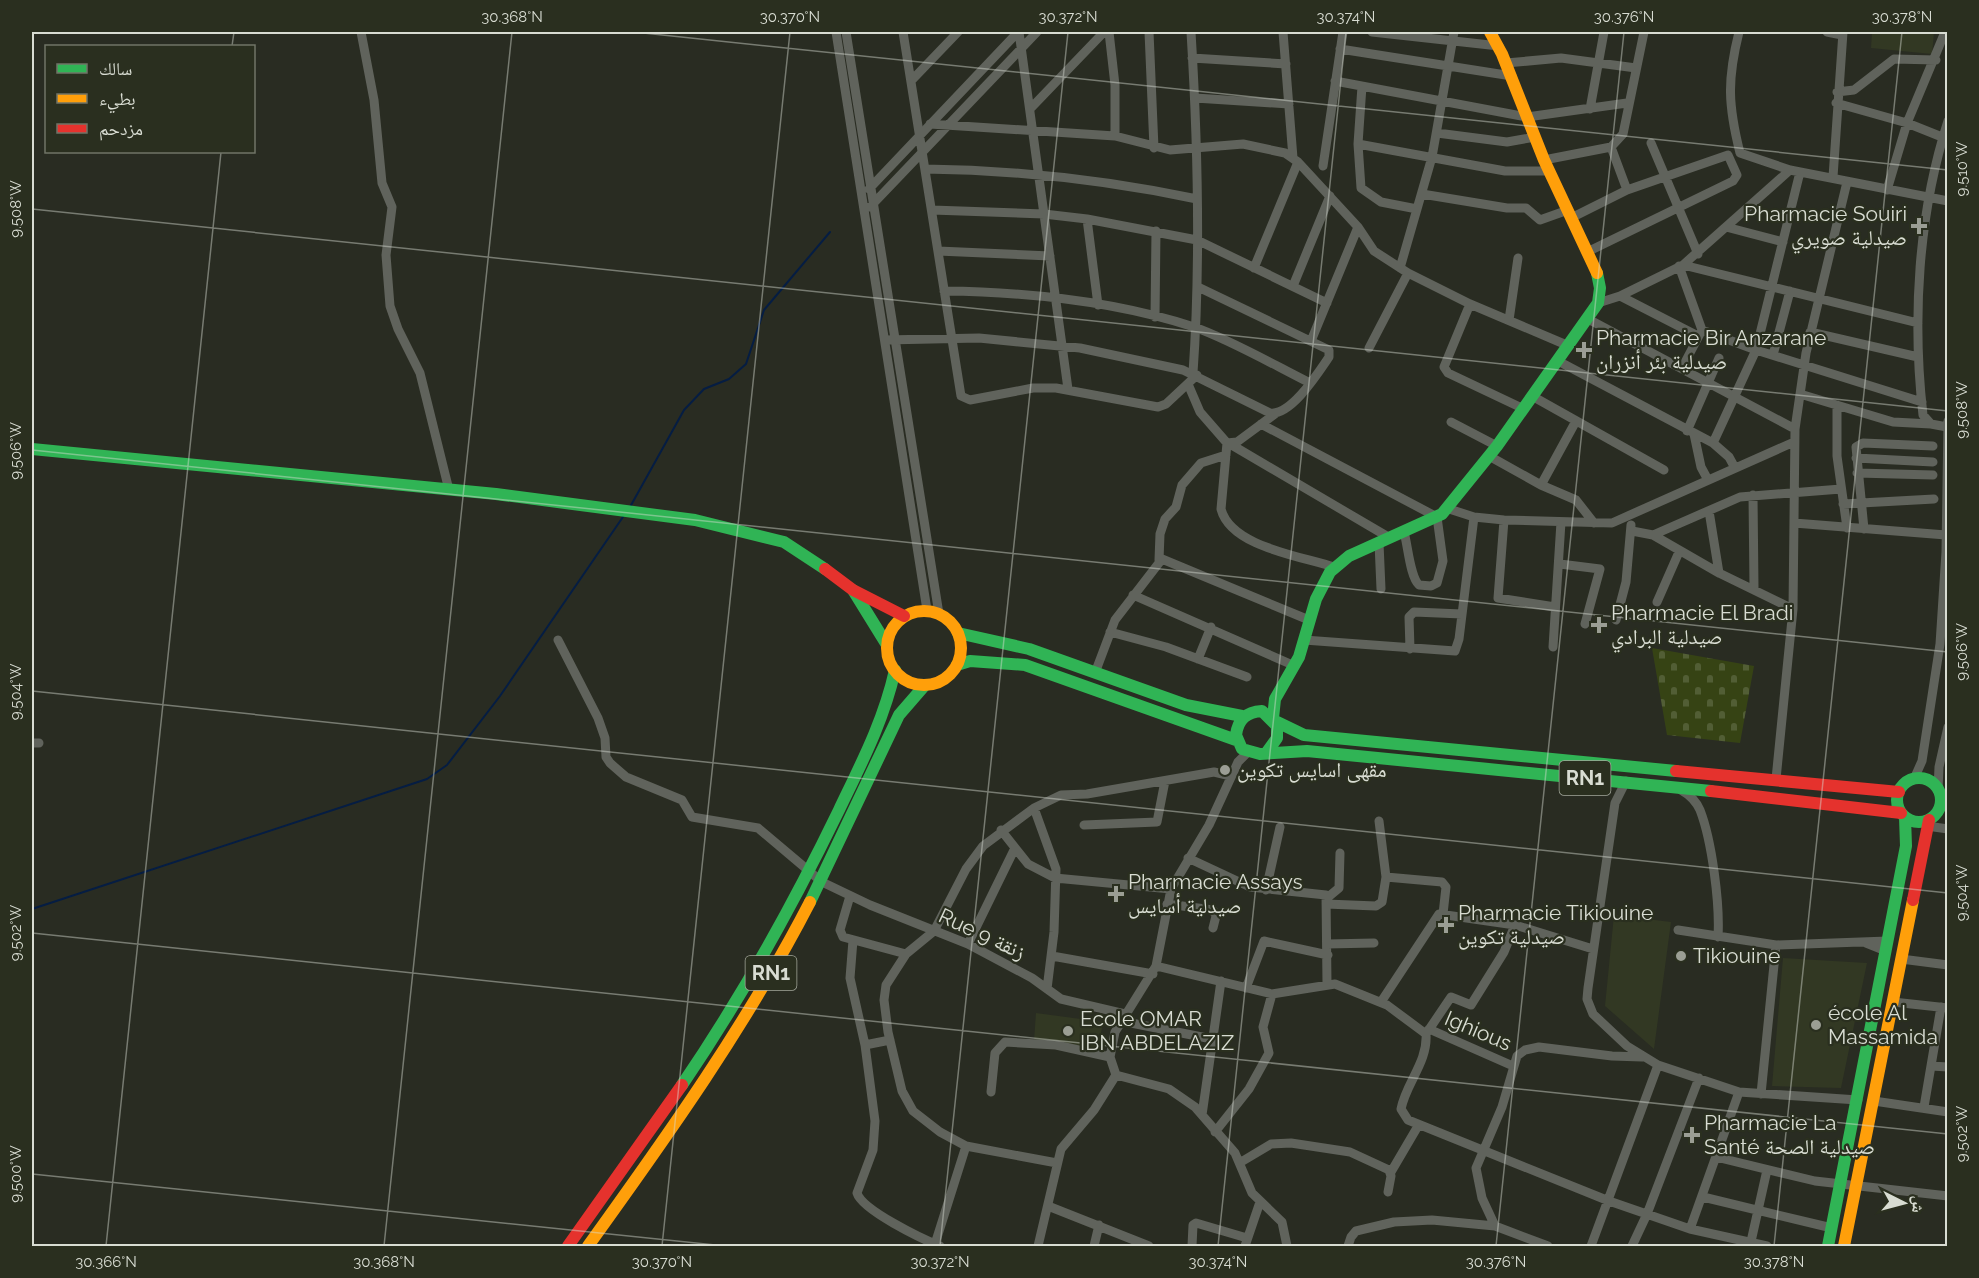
<svg xmlns="http://www.w3.org/2000/svg" width="1979" height="1278" font-family="Raleway,'Noto Naskh Arabic',sans-serif">
  <style>
    .built { fill: #323823 }
    .cemetery { fill: url(#cemetery-stones) }
    .lines { fill: none; stroke-linecap: round; stroke-linejoin: round }
    .stream { stroke: #051d43; stroke-width: 2 }
    .street { stroke: #60635c; stroke-width: 9 }
    .fast { stroke: #30b455; stroke-width: 12 }
    .slow { stroke: #ff9f0a; stroke-width: 12 }
    .jam { stroke: #e5322d; stroke-width: 12 }
    .ticks { fill: none; stroke: #d8dcd2; stroke-width: 1.5; stroke-opacity: 0.45 }
    .poi-dot { fill: #9b9e94; stroke: #2a2f1f; stroke-width: 2 }
    .labels { text-anchor: middle; stroke-width: 4.5; stroke-linejoin: round; paint-order: stroke }
    .shield { fill: #2a2f1f; stroke: #a4a89c; stroke-width: 1.5 }
    .shield-label { font-size: 20px; font-weight: bold; fill: #d8dcd2 }
    .poi-label { font-size: 21px; fill: #d8dcd2; stroke: #2a2f1f; text-anchor: start }
    .street-label { font-size: 21px; fill: #d8dcd2; stroke: #2a2f1f }
    .neatline { fill: none; stroke: #d8dcd2; stroke-width: 2 }
    .ticks-label { font-size: 15px; text-anchor: middle; fill: #d8dcd2 }
  </style>
  <defs>
    <pattern id="cemetery-stones" width="16" height="16" patternUnits="userSpaceOnUse" patternTransform="scale(1.5)"><rect width="16" height="16" fill="#364314"/><path d="M2 7V4a2 2 0 0 1 4 0v3zM10 15v-3a2 2 0 0 1 4 0v3z" fill="#525e35"/></pattern>
  </defs>
  <rect width="100%" height="100%" fill="#292c22"/>
  <path class="built" d="M1872,32H1934L1932,54L1871,48Z
    M1614,915L1671,922L1654,1049L1605,1006Z
    M1783,958L1867,963L1841,1088L1772,1086Z
    M1036,1013L1103,1022L1098,1049L1034,1041Z"/>
  <path class="cemetery" d="M1652,648L1754,666L1740,743L1667,735Z"/>
  <g class="lines">
    <path class="stream" d="M630,507L684,410L704,389L729,379L746,364L764,310L830,232
      M32,909L427,779L447,765L500,696L625,514"/>
    <path class="street" d="M361,32L374,100L382,183L392,207L386,255L390,306L398,329L420,373L449,490
      M836,32L927,610
      M846,32L939,614
      M903,32L961,396L970,400L1033,388H1056L1158,407L1166,404L1197,375
      M1019,32L1068,389
      M1109,32L1115,85V136
      M1149,32L1154,148
      M1191,32C1198,146 1201,259 1193,373
      M1283,32L1293,158
      M1372,32L1499,46
      M1739,32C1727,80 1728,105 1740,153L1790,170L1948,201
      M1827,32L1842,35
      M1340,49L1512,76
      M1192,58L1286,64
      M1506,63L1561,58L1636,68
      M911,81L958,32
      M1335,81L1527,117L1627,103
      M1362,86L1358,144L1361,188L1381,202L1417,209
      M1837,92L1854,90L1894,59L1936,60
      M1195,98L1289,104
      M1836,103L1907,123L1942,137
      M1030,109L1104,32
      M1590,109L1604,32
      M930,124L1115,136L1170,150L1243,144L1285,153L1298,162L1358,227L1374,251L1408,273L1470,304L1569,346
      M1437,133L1507,142L1535,137
      M1651,143L1698,254
      M1358,144L1505,171H1550
      M1611,147L1627,190
      M1544,160L1611,147L1623,134L1644,32
      M1323,166L1343,32
      M925,169C1017,170 1107,180 1197,199
      M1833,177L1843,32
      M869,189L1018,32
      M1887,190L1907,123L1945,32
      M1422,194L1507,208H1526L1540,220L1568,210
      M870,207L1037,32
      M932,210L1044,214L1087,219L1197,240L1327,303
      M1571,218L1627,190L1728,155L1737,175L1733,181L1587,252
      M1087,219L1098,305
      M1726,227L1783,242
      M938,251L1050,256
      M1683,265L1918,323
      M1679,266L1702,330L1682,368
      M1254,268L1298,162
      M1400,268L1432,157L1454,32
      M1293,286L1330,196
      M944,291C1028,292 1114,301 1194,327C1231,340 1274,365 1310,383
      M1620,296L1698,336
      M1598,303L1620,296L1683,265L1790,170
      M1470,304L1444,367L1448,373L1524,409
      M1155,317L1156,231
      M1588,319L1795,429
      M1509,320L1518,258
      M1702,330L1756,350L1922,402
      M1810,332L1918,357
      M885,340L979,338L1080,348L1183,370L1270,413C1291,416 1318,373 1329,357V350L1198,287
      M1311,341L1358,227
      M1369,348L1408,273
      M1773,355L1790,291
      M1558,361L1713,443L1729,457L1735,468
      M1188,384L1200,412L1227,443L1237,442L1275,414
      M1800,394L1893,422L1931,424
      M1532,396L1664,470
      M1837,405V456L1847,528
      M1451,422L1497,446
      M1261,424L1437,517L1443,561L1437,583L1431,586L1419,585C1410,577 1408,546 1404,532
      M1947,427L1931,424L1923,415C1912,319 1918,214 1948,121
      M1687,431L1719,358
      M1694,434L1701,467L1708,480
      M1227,443L1221,509C1231,547 1301,556 1334,567
      M1713,443L1756,350L1800,172
      M1230,444L1390,538
      M1489,456L1541,485L1576,500L1594,523
      M1856,458L1933,462
      M1857,473L1933,475
      M1541,485L1576,421
      M1753,495L1754,588
      M1843,504L1934,499
      M1446,508L1474,517L1504,520L1612,523L1794,442
      M1709,511L1719,573
      M1504,520L1498,598L1555,607
      M1794,523L1946,535
      M1864,529L1856,447L1863,443L1933,446
      M1632,531L1653,535L1719,573L1793,609
      M1653,535L1740,497L1841,489
      M1379,543L1381,589
      M1159,560L1160,534L1165,519L1176,507L1182,485L1201,463L1226,455
      M1560,564L1600,569L1585,624
      M1133,595L1295,666
      M1657,602L1679,552
      M1616,620L1626,582L1631,525
      M1110,632L1166,647L1247,677
      M558,640L598,718L605,738L606,757L610,763L626,777L682,800L692,817L758,828L822,882L870,905L968,944L1032,978L1061,999L1125,1014
      M1304,640L1455,651L1459,639L1474,517
      M1553,647L1561,522
      M1410,649L1409,617L1414,612L1462,614
      M1198,659L1211,627
      M1095,673L1115,620L1162,559L1309,620
      M32,743H39
      M1248,752L1238,762L1209,825L1171,889L1156,966L1115,1032L1110,1057L1116,1075L1169,1089L1195,1107L1235,1153L1252,1193L1282,1222L1287,1246
      M1776,779L1793,609L1795,429L1806,353L1847,182
      M1914,779L1922,761L1940,644L1946,552L1948,421
      M1626,781L1615,803L1588,988L1587,999L1593,1014L1627,1046L1658,1065L1739,1092L1858,1100
      M1681,790C1690,795 1696,801 1700,810C1712,841 1720,904 1718,937
      M1938,790L1939,767L1948,727
      M1034,808L1056,869L1054,932L1047,989
      M1084,825L1157,822L1165,781
      M1927,826L1948,829
      M1001,830L1028,864L1055,878L1171,889
      M1188,858L1250,887L1326,895L1327,984
      M1386,877L1442,882L1446,887L1443,914
      M1266,890L1280,827
      M850,896L840,930L843,937L906,954
      M1327,898L1339,888L1340,853
      M1167,904L1213,910L1216,916L1213,928
      M1326,904L1376,906L1382,902L1386,877L1379,821
      M1678,930L1776,945L1888,941
      M853,940L850,978L865,1045
      M1866,943L1886,951
      M968,944L1015,848
      M1327,944L1374,943
      M1052,956L1153,974
      M1901,959L1948,965
      M1156,966L1272,994L1335,984L1387,1005L1426,1034C1428,1062 1406,1083 1401,1109L1408,1120L1609,1201L1690,1229L1739,1092
      M1246,988L1264,941L1328,955
      M1381,1002L1439,914L1515,925L1593,949
      M1893,1002L1948,1008
      M1121,1021L1212,1039
      M1429,1029L1513,1066
      M1426,1034L1451,997L1471,1005L1504,952L1515,925
      M890,1040L865,1045L875,1121L873,1150L857,1193C862,1210 922,1239 940,1246
      M1931,1066L1948,1067
      M991,1092L995,1053L1005,1042L1056,1045L1110,1057
      M1761,1094L1776,945
      M1874,1101L1948,1112
      M1924,1107L1941,1007
      M1202,1115L1221,981
      M1215,1132L1249,1089L1269,1053L1263,1027L1272,994
      M1716,1157L1815,1181L1948,1196
      M1241,1162L1271,1144L1291,1143L1350,1152L1389,1170L1391,1176L1388,1192
      M1057,1163L966,1146L940,1132L913,1111L902,1091L888,1032L884,1000L886,985L906,954L934,931L966,869L983,846L1034,808L1061,795L1087,794L1214,772L1231,776
      M1391,1172L1418,1126
      M1703,1197L1832,1228
      M1048,1206L1149,1246
      M1690,1229L1767,1246
      M935,1244L966,1146
      M1038,1246L1061,1149L1094,1110L1116,1075
      M1094,1246L1099,1225
      M1192,1246L1193,1225L1196,1223L1247,1238
      M1245,1246L1260,1202
      M1348,1246L1351,1237L1356,1231L1394,1222L1432,1220L1495,1226
      M1548,1246L1495,1226L1482,1198L1476,1168L1502,1107L1517,1056L1525,1050L1539,1047L1612,1056L1642,1057
      M1591,1246L1658,1065
      M1632,1246L1647,1214L1699,1078
      M1750,1246L1767,1170"/>
    <path class="fast" d="M32,449L496,494L695,520L784,542L825,569
      M853,590L887,645
      M958,633L1029,649L1186,705L1242,716
      M957,665L970,661L1025,665L1236,740
      M1273,718L1275,699L1299,657L1316,599L1330,572L1349,556L1442,514L1497,446L1598,303L1600,288L1597,273
      M1275,721L1304,735L1676,771
      M1267,752L1277,738V726L1262,711C1247,712 1238,719 1236,735L1242,749L1260,754L1307,751L1711,791
      M1897 800a22 22 0 1 1 44 0a22 22 0 1 1-44 0Z
      M810,902L899,715L925,685
      M682,1085C742,997 793,905 839,810C861,764 884,720 895,670
      M1828,1246L1906,846L1905,817"/>
    <path class="slow" d="M1490,32L1502,54L1544,160L1597,273
      M887 648a37 37 0 1 1 74 0a37 37 0 1 1-74 0Z
      M588,1246C668,1135 747,1024 810,902
      M1844,1246L1913,900"/>
    <path class="jam" d="M825,569L853,590L904,616
      M1676,771L1899,792
      M1711,791L1901,813
      M1913,900L1929,820
      M568,1246L682,1085"/>
  </g>
  <path class="ticks" d="M634,32L1948,170M232,46L234,32M32,209L1948,411M32,450L1948,652M32,691L1948,893M32,933L1948,1134M32,1174L725,1246M106,1246L221,152M384,1246L512,32M662,1246L790,32M940,1246L1068,32M1218,1246L1346,32M1496,1246L1624,32M1774,1246L1902,32"/>
  <g class="poi-dot">
    <path d="M1916 217h6v6h6v6h-6v6h-6v-6h-6v-6h6z"/>
    <path d="M1581 341h6v6h6v6h-6v6h-6v-6h-6v-6h6z"/>
    <path d="M1596 616h6v6h6v6h-6v6h-6v-6h-6v-6h6z"/>
    <circle cx="1225" cy="770" r="6"/>
    <path d="M1113 885h6v6h6v6h-6v6h-6v-6h-6v-6h6z"/>
    <path d="M1443 916h6v6h6v6h-6v6h-6v-6h-6v-6h6z"/>
    <circle cx="1681" cy="956" r="6"/>
    <circle cx="1816" cy="1025" r="6"/>
    <circle cx="1068" cy="1031" r="6"/>
    <path d="M1689 1126h6v6h6v6h-6v6h-6v-6h-6v-6h6z"/>
  </g>
  <g class="labels">
    <g class="shield">
      <rect x="1559.5" y="761" width="51" height="34" rx="4.5"/>
      <rect x="745.5" y="956" width="51" height="34" rx="4.5"/>
    </g>
    <g class="shield-label">
      <text x="1585" y="785">RN1</text>
      <text x="771" y="980">RN1</text>
    </g>
    <g class="poi-label">
      <text x="1907" y="221" text-anchor="end">Pharmacie Souiri<tspan x="1907" dy="24">صيدلية صويري</tspan></text>
      <text x="1596" y="345">Pharmacie Bir Anzarane<tspan x="1596" dy="24">صيدلية بئر أنزران</tspan></text>
      <text x="1611" y="620">Pharmacie El Bradi<tspan x="1611" dy="24">صيدلية البرادي</tspan></text>
      <text x="1237" y="777">مقهى اسايس تكوين</text>
      <text x="1128" y="889">Pharmacie Assays<tspan x="1128" dy="24">صيدلية أسايس</tspan></text>
      <text x="1458" y="920">Pharmacie Tikiouine<tspan x="1458" dy="24">صيدلية تكوين</tspan></text>
      <text x="1693" y="963">Tikiouine</text>
      <text x="1828" y="1020">école Al<tspan x="1828" dy="24">Massamida</tspan></text>
      <text x="1080" y="1026">Ecole OMAR<tspan x="1080" dy="24">IBN ABDELAZIZ</tspan></text>
      <text x="1704" y="1130">Pharmacie La<tspan x="1704" dy="24">Santé صيدلية الصحة</tspan></text>
    </g>
    <g class="street-label">
      <text transform="translate(982 934) rotate(25)" y="7">Rue 9 زنقة</text>
      <text transform="translate(1478 1031) rotate(23)" y="7">Ighious</text>
    </g>
  </g>
  <rect width="1979" height="1278" fill="none" stroke="#2a2f1f" stroke-width="66"/>
  <rect x="45" y="45" width="210" height="108" fill="#2a2f1f" stroke="#707467" stroke-width="1.5"/>
  <rect x="57" y="64" width="30" height="9" fill="#30b455" stroke="#707467" stroke-width="1.5"/>
  <text x="99" y="75" font-size="18" fill="#d8dcd2">سالك</text>
  <rect x="57" y="94" width="30" height="9" fill="#ff9f0a" stroke="#707467" stroke-width="1.5"/>
  <text x="99" y="105" font-size="18" fill="#d8dcd2">بطيء</text>
  <rect x="57" y="124" width="30" height="9" fill="#e5322d" stroke="#707467" stroke-width="1.5"/>
  <text x="99" y="135" font-size="18" fill="#d8dcd2">مزدحم</text>
  <g transform="translate(1904 1203) rotate(96)" stroke="#2a2f1f" stroke-width="4.5" paint-order="stroke">
  <path d="M0-4.5L10 22L0 15L-10 22Z" fill="#d8dcd2"/>
  <text y="-9" font-size="16" font-weight="bold" text-anchor="middle" fill="#d8dcd2">ش</text>
  </g>
  <rect x="33" y="33" width="1913" height="1212" class="neatline"/>
  <g class="ticks-label">
    <text x="512" y="22">30.368°N</text>
    <text x="790" y="22">30.370°N</text>
    <text x="1068" y="22">30.372°N</text>
    <text x="1346" y="22">30.374°N</text>
    <text x="1624" y="22">30.376°N</text>
    <text x="1902" y="22">30.378°N</text>
    <text transform="translate(1962 169) rotate(-90)" y="5">9.510°W</text>
    <text transform="translate(16 209) rotate(-90)" y="5">9.508°W</text>
    <text transform="translate(1962 410) rotate(-90)" y="5">9.508°W</text>
    <text transform="translate(16 451) rotate(-90)" y="5">9.506°W</text>
    <text transform="translate(1962 652) rotate(-90)" y="5">9.506°W</text>
    <text transform="translate(16 692) rotate(-90)" y="5">9.504°W</text>
    <text transform="translate(1962 893) rotate(-90)" y="5">9.504°W</text>
    <text transform="translate(16 933) rotate(-90)" y="5">9.502°W</text>
    <text transform="translate(1962 1134) rotate(-90)" y="5">9.502°W</text>
    <text transform="translate(16 1174) rotate(-90)" y="5">9.500°W</text>
    <text x="106" y="1267">30.366°N</text>
    <text x="384" y="1267">30.368°N</text>
    <text x="662" y="1267">30.370°N</text>
    <text x="940" y="1267">30.372°N</text>
    <text x="1218" y="1267">30.374°N</text>
    <text x="1496" y="1267">30.376°N</text>
    <text x="1774" y="1267">30.378°N</text>
  </g>
</svg>
